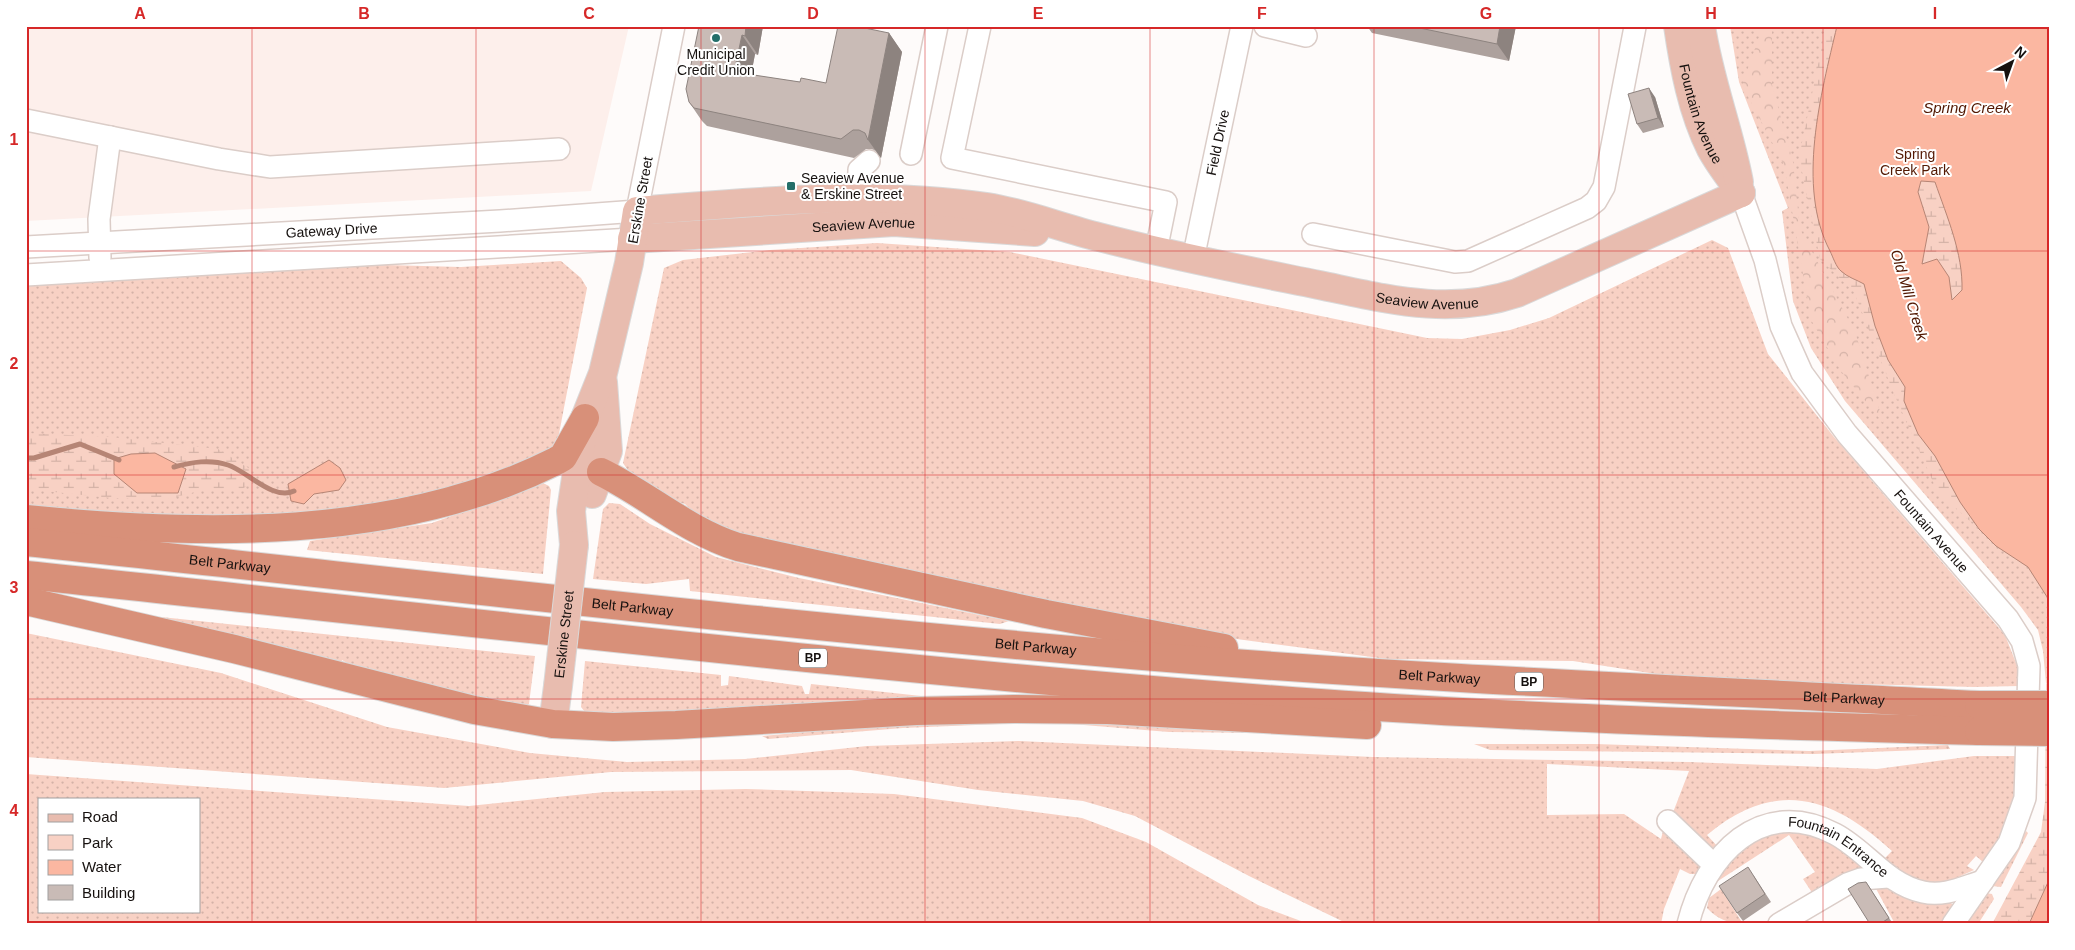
<svg xmlns="http://www.w3.org/2000/svg" width="2075" height="950" font-family="Arial,sans-serif">
  <style>
    .built { fill: #fdefeb }
    .green { fill: url(#green-dots); fill-rule: evenodd }
    .forest { fill: url(#forest-crowns) }
    .wetland { fill: url(#wetland-marsh); fill-rule: evenodd }
    .water { fill: #fbb7a1; stroke: #b68575; fill-rule: evenodd }
    .lines { fill: none; stroke-linecap: round; stroke-linejoin: round }
    .stream { stroke: #b68575; stroke-width: 5 }
    .minor-casing { stroke: #dbcdc8; stroke-width: 24 }
    .major-casing { stroke: #dad9d9; stroke-width: 30 }
    .highway-casing { stroke: #dad9d9; stroke-width: 30 }
    .minor { stroke: #fff; stroke-width: 21 }
    .major { stroke: #e8bcaf; stroke-width: 28 }
    .highway { stroke: #d89079; stroke-width: 28 }
    .major-bridge-casing { stroke: #dad9d9; stroke-width: 30; stroke-linecap: butt }
    .highway-bridge-casing { stroke: #dad9d9; stroke-width: 30; stroke-linecap: butt }
    .major-bridge { stroke: #e8bcaf; stroke-width: 28 }
    .highway-bridge { stroke: #d89079; stroke-width: 28 }
    .wall { fill: #ada19d }
    .shaded-wall { fill: #8d837f }
    .building { fill: #c9bbb6; stroke: #8d837f }
    .grid { fill: none; stroke: #d62828; stroke-width: 1; stroke-opacity: 0.55 }
    .poi-dot { fill: #246f6a; stroke: #fff; stroke-width: 2 }
    .labels { text-anchor: middle; stroke-width: 4; stroke-linejoin: round; paint-order: stroke }
    .shield { fill: #fff; stroke: #5c5857; stroke-width: 1 }
    .shield-label { font-size: 12px; font-weight: bold; fill: #16110f }
    .poi-label { font-size: 14px; fill: #16110f; stroke: #fff }
    .street-label { font-size: 14px; fill: #16110f; stroke: #fff }
    .park-label { font-size: 14px; fill: #531903; stroke: #fff }
    .water-label { font-size: 15px; font-style: italic; fill: #511701; stroke: #fff }
    .neatline { fill: none; stroke: #d62828; stroke-width: 2 }
    .grid-label { font-size: 16px; text-anchor: middle; font-weight: bold; fill: #d62828 }
  </style>
  <defs>
    <pattern id="green-dots" width="8" height="8" patternUnits="userSpaceOnUse" patternTransform="scale(1.25)"><rect width="8" height="8" fill="#f8d1c4"/><path d="M2 2h.1M6 6h.1" fill="none" stroke="#d4b2a7" stroke-width="1.8" stroke-linecap="round"/></pattern>
    <pattern id="forest-crowns" width="20" height="18" patternUnits="userSpaceOnUse" patternTransform="scale(1.25)"><rect width="20" height="18" fill="#f8d1c4"/><path d="M2 6a3 3 0 1 1 6 0M12 15a3 3 0 1 1 6 0" fill="none" stroke="#d4b2a7"/></pattern>
    <pattern id="wetland-marsh" width="20" height="14" patternUnits="userSpaceOnUse" patternTransform="scale(1.25)"><rect width="20" height="14" fill="#f8d1c4"/><path d="M1 5h8M5 5V1M11 12h8M15 12V8" fill="none" stroke="#d4b2a7"/></pattern>
  </defs>
  <rect width="100%" height="100%" fill="#fefbfa"/>
  <path class="built" d="M26,26H629L591,191L26,221Z"/>
  <path class="green" d="M1730,26H2049V686L2046,683L2043,651L2038,630L2021,607L1845,401L1811,348L1793,301L1782,211L1788,208L1739,82Z
    M1712,240L1728,248L1768,354L1834,437L2005,635L2018,668L2019,686L1974,687L1694,680L1573,661L1387,659L1192,633L761,543L697,516L685,504L667,499L627,469L623,463L664,268L683,260L770,250L877,243L1010,252L1427,338L1462,339L1510,330L1549,318Z
    M561,261L581,278L587,288L558,439H556L553,453L397,507L191,521L26,508V285L386,265L461,267Z
    M543,483L549,486L551,490L543,574L307,550L310,541L432,523Z
    M609,503L620,504L650,524L716,557L799,578L1009,621L1000,624L690,591L689,579L646,584L593,579L603,509Z
    M161,617L535,656L529,704L522,708L359,670L342,660L341,665L161,624Z
    M26,633L221,673L387,727L530,753L627,762L745,759L867,746L1019,741L1373,757L1689,762L1877,769L1974,756H2017V790L2004,831L1984,863L1976,856L1967,866L1974,870L1945,883L1911,880L1881,862L1892,851C1832,796 1775,778 1707,835L1718,847H1711L1672,815L1689,771L1547,764V815L1624,814L1661,839L1663,831L1700,866L1696,874H1690L1680,869L1664,909L1661,924H1348L1249,876L1135,816L1083,801L978,790L851,770L611,772L444,788L26,757Z
    M585,661L721,675V686L728,685L729,676L802,686L805,694H809L811,684L976,702L594,714L585,712L581,707Z
    M985,720L1081,721L1263,730L1264,733L1169,732L1047,722L903,728L768,739L762,736L876,726Z
    M1474,744H1595L1809,751L1948,745L1950,749L1814,754L1490,750Z
    M26,774L469,806L605,792L746,789L894,794L1082,818L1146,842L1258,905L1309,924H26ZM39,799H199V911H39Z
    M1790,829C1827,837 1840,847 1867,872L1813,894L1803,879L1815,872L1789,835L1718,881L1713,880L1723,863L1762,835Z
    M2026,831L2028,833L2001,887L1992,886L2017,850Z
    M1874,885L1906,895L1951,903L1956,909L1946,924H1895Z
    M1721,889L1743,924C1729,924 1716,918 1707,908L1709,898Z
    M1986,893L1992,894L1994,899L1978,924H1960Z"/>
  <path class="forest" d="M1763,26H1772V85L1793,162L1800,229L1855,332L1884,424L1841,371L1811,320L1784,165L1742,85Z"/>
  <path class="wetland" d="M1826,26H1837L1826,72L1839,271L1864,284L1875,326L1888,360L1905,387L1904,401L1918,434L1935,456L1960,502L1979,529L1938,493L1894,394L1854,292L1820,259L1799,157Z
    M1921,180L1935,182C1947,217 1963,253 1962,290L1951,301L1949,277L1922,264L1929,227L1918,192Z
    M26,433L111,437L218,449L250,469L252,483L240,490L199,491L164,500L111,498L26,489ZM155,453L186,469L178,493H138L114,474Z
    M2046,683L2049,686V880L2029,924H1992L2041,832L2045,802Z"/>
  <path class="water" d="M1837,26H2049V600L2028,567L1996,546L1979,529L1960,502L1935,456L1918,434L1904,401L1905,387L1888,360L1875,326L1864,284C1857,280 1847,277 1841,271C1836,267 1833,257 1830,251C1796,186 1821,94 1837,26ZM1921,181L1935,182C1947,217 1963,253 1962,290L1952,300L1949,277L1937,259L1922,264L1929,227L1918,192Z
    M155,453L186,469L178,493H137L114,474V459L131,454Z
    M329,460L340,468L346,480L339,490L314,494L304,504L291,501L288,484Z
    M2049,880V924H2029Z"/>
  <g class="lines">
    <path class="stream" d="M26,458H34L80,444L119,460
      M174,467C192,462 210,459 228,465C247,471 273,501 294,491"/>
    <defs>
      <g id="minor">
        <path d="M980,26L952,158L1166,202L1156,251"/>
        <path d="M1265,26L1306,36"/>
        <path d="M26,120L219,159L270,167L559,149"/>
        <path d="M911,154L937,26"/>
        <path id="s1" d="M1741,193L1765,260L1781,326L1802,373L1847,434L2008,619L2022,641L2029,666L2025,798L2009,843L1953,924"/>
        <path d="M858,197L859,170L869,161"/>
        <path d="M1313,234L1455,262L1468,261L1587,208L1596,201L1604,187L1635,27"/>
        <path id="s2" d="M26,247L500,221L637,211L674,26"/>
        <path d="M100,258L99,219L110,137"/>
        <path id="s3" d="M1193,259L1242,26"/>
        <path d="M26,275L632,239"/>
        <path d="M1668,821L1713,864"/>
        <path id="s4" d="M1688,924C1705,855 1761,795 1835,834C1867,851 1886,884 1923,892C1944,897 1963,887 1983,881"/>
        <path d="M1779,924L1847,884L1861,879L1888,877"/>
      </g>
      <g id="major">
        <path id="s5" d="M1678,26C1684,67 1692,111 1711,149C1719,164 1731,179 1741,193"/>
        <path d="M1701,26C1709,80 1729,129 1739,182"/>
        <path id="s6" d="M632,239L894,222L1035,232"/>
        <path d="M592,494L608,451L603,382"/>
        <path id="s7" d="M574,545L571,511L585,418L603,373L629,263L637,211C753,202 871,190 987,207C1025,213 1062,228 1099,237C1172,256 1245,270 1319,285C1387,299 1448,316 1517,293L1741,193"/>
        <path d="M553,724L558,686"/>
      </g>
      <g id="highway">
        <path d="M601,472C648,495 687,531 738,547L1046,614L1224,648"/>
        <path d="M26,519C199,536 397,541 556,461L563,457L585,418"/>
        <path id="s8" d="M26,542C398,581 770,625 1143,656C1421,679 1700,690 1979,705"/>
        <path d="M26,575C457,620 888,672 1320,703C1539,719 1759,725 1979,731"/>
        <path d="M26,601L234,649L474,710L553,724L613,727L676,725L916,711L1014,709L1108,710L1367,725"/>
      </g>
    </defs>
    <use href="#minor" class="minor-casing"/>
    <use href="#major" class="major-casing"/>
    <use href="#highway" class="highway-casing"/>
    <use href="#minor" class="minor"/>
    <use href="#major" class="major"/>
    <use href="#highway" class="highway"/>
    <defs>
      <g id="major-bridge">
        <path id="s9" d="M558,686L574,545"/>
      </g>
      <path id="highway-bridge" d="M1979,705H2049
        M1979,731L2049,732"/>
    </defs>
    <use href="#major-bridge" class="major-bridge-casing"/>
    <use href="#highway-bridge" class="highway-bridge-casing"/>
    <use href="#major-bridge" class="major-bridge"/>
    <use href="#highway-bridge" class="highway-bridge"/>
  </g>
  <path class="wall" d="M699,26H763L758,55L755,54L751,75L800,82L826,83L889,33L902,52L881,158L876,151L872,149H866L854,158L707,126L702,121L689,102Z
    M1367,26H1516L1509,61L1372,33Z
    M1655,97L1664,127L1643,133L1637,124Z
    M1754,876L1771,902L1743,921L1737,913Z
    M1866,882L1872,891L1893,924H1870Z"/>
  <path class="shaded-wall" d="M746,26H763L758,55L745,36Z
    M1500,26H1516L1509,61L1497,44Z
    M889,33L902,52L881,158L868,140Z
    M742,35L755,54L748,91L734,72Z
    M1649,88L1655,97L1664,127L1658,118Z"/>
  <path class="building" d="M699,26H746L745,36L742,35L734,72L800,82L801,78L826,83L838,26H855L889,33L868,140L865,133L859,130H853L841,139L694,108L689,102L686,89Z
    M1410,26H1500L1497,44Z
    M1649,88L1658,118L1637,124L1628,94Z
    M1748,867L1765,894L1737,913L1719,886Z
    M1866,882L1889,918L1880,924H1870L1848,889L1858,883Z"/>
  <path class="grid" d="M252,26V924M476,26V924M701,26V924M925,26V924M1150,26V924M1374,26V924M1599,26V924M1823,26V924M26,251H2049M26,475H2049M26,699H2049"/>
  <g class="poi-dot">
    <circle cx="716" cy="38" r="5"/>
    <rect x="786" y="181" width="10" height="10" rx="2.5"/>
  </g>
  <g class="labels">
    <g class="shield">
      <rect x="799" y="648.5" width="28" height="19" rx="4"/>
      <rect x="1515" y="672.5" width="28" height="19" rx="4"/>
    </g>
    <g class="shield-label">
      <text x="813" y="662">BP</text>
      <text x="1529" y="686">BP</text>
    </g>
    <g class="poi-label">
      <text x="716" y="59">Municipal<tspan x="716" dy="16">Credit Union</tspan></text>
      <text x="801" y="183" text-anchor="start">Seaview Avenue<tspan x="801" dy="16">&amp; Erskine Street</tspan></text>
    </g>
    <g class="street-label">
      <text dy="5" stroke="none"><textPath href="#s5" startOffset="91">Fountain Avenue</textPath></text>
      <text dy="5" stroke="none"><textPath href="#s3" startOffset="119">Field Drive</textPath></text>
      <text transform="translate(640 200) rotate(-80)" y="5">Erskine Street</text>
      <text dy="5" stroke="none"><textPath href="#s6" startOffset="232">Seaview Avenue</textPath></text>
      <text dy="5" stroke="none"><textPath href="#s2" startOffset="306">Gateway Drive</textPath></text>
      <text dy="5" stroke="none"><textPath href="#s7" startOffset="1144">Seaview Avenue</textPath></text>
      <text dy="5" stroke="none"><textPath href="#s1" startOffset="395">Fountain Avenue</textPath></text>
      <text dy="5" stroke="none"><textPath href="#s8" startOffset="205">Belt Parkway</textPath></text>
      <text dy="5" stroke="none"><textPath href="#s8" startOffset="610">Belt Parkway</textPath></text>
      <text dy="5" stroke="none"><textPath href="#s9" startOffset="52">Erskine Street</textPath></text>
      <text dy="5" stroke="none"><textPath href="#s8" startOffset="1015">Belt Parkway</textPath></text>
      <text dy="5" stroke="none"><textPath href="#s8" startOffset="1420">Belt Parkway</textPath></text>
      <text dy="5" stroke="none"><textPath href="#s8" startOffset="1825">Belt Parkway</textPath></text>
      <text dy="5" stroke="none"><textPath href="#s4" startOffset="211">Fountain Entrance</textPath></text>
    </g>
    <g class="park-label">
      <text x="1915" y="159">Spring<tspan x="1915" dy="16">Creek Park</tspan></text>
    </g>
    <g class="water-label">
      <text x="1967" y="113">Spring Creek</text>
      <text transform="translate(1909 295) rotate(73)" y="5">Old Mill Creek</text>
    </g>
  </g>
  <rect width="2075" height="950" fill="none" stroke="#ffffff" stroke-width="55"/>
  <rect x="38" y="798" width="162" height="115" fill="#ffffff" stroke="#a2a09f"/>
  <rect x="48" y="814" width="25" height="8" fill="#e8bcaf" stroke="#a2a09f"/>
  <text x="82" y="822" font-size="15" fill="#16110f">Road</text>
  <rect x="48" y="835" width="25" height="15" fill="#f8d1c4" stroke="#a2a09f"/>
  <text x="82" y="848" font-size="15" fill="#16110f">Park</text>
  <rect x="48" y="860" width="25" height="15" fill="#fbb7a1" stroke="#a2a09f"/>
  <text x="82" y="872" font-size="15" fill="#16110f">Water</text>
  <rect x="48" y="885" width="25" height="15" fill="#c9bbb6" stroke="#a2a09f"/>
  <text x="82" y="898" font-size="15" fill="#16110f">Building</text>
  <g transform="translate(2012 62) rotate(41)" stroke="#ffffff" stroke-width="4" paint-order="stroke">
  <path d="M0-4L9 19L0 12L-9 19Z" fill="#16110f"/>
  <text y="-8" font-size="14" font-weight="bold" text-anchor="middle" fill="#16110f">N</text>
  </g>
  <rect x="28" y="28" width="2020" height="894" class="neatline"/>
  <g class="grid-label">
    <text x="140" y="19">A</text>
    <text x="364" y="19">B</text>
    <text x="589" y="19">C</text>
    <text x="813" y="19">D</text>
    <text x="1038" y="19">E</text>
    <text x="1262" y="19">F</text>
    <text x="1486" y="19">G</text>
    <text x="1711" y="19">H</text>
    <text x="1935" y="19">I</text>
    <text x="14" y="145">1</text>
    <text x="14" y="369">2</text>
    <text x="14" y="593">3</text>
    <text x="14" y="816">4</text>
  </g>
</svg>
